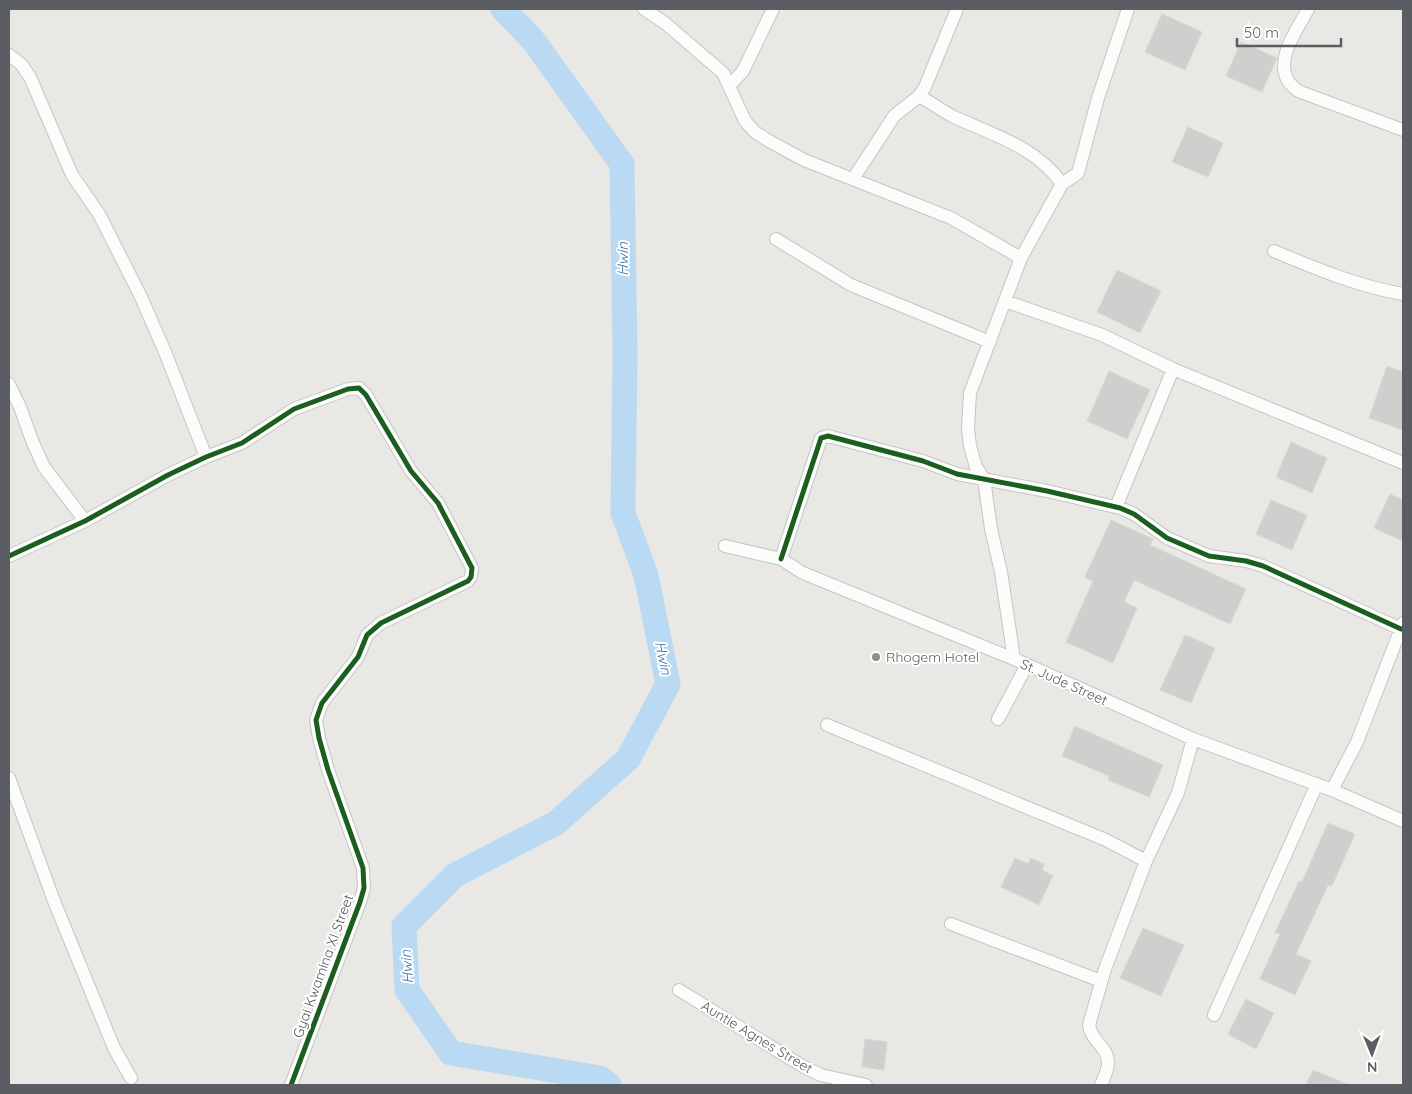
<svg xmlns="http://www.w3.org/2000/svg" width="1412" height="1094" font-family="Quicksand,sans-serif">
  <style>
    .lines { fill: none; stroke-linecap: round; stroke-linejoin: round }
    .river { stroke: #b9daf2; stroke-width: 25 }
    .building { fill: #d0cfcd; stroke: #d8d7d3 }
    .street-casing { stroke: #c5c5c5; stroke-width: 14 }
    .street { stroke: #fcfcfb; stroke-width: 12 }
    .cycleway-casing { stroke: #fff; stroke-width: 8 }
    .cycleway { stroke: #1b5e20; stroke-width: 5 }
    .poi-dot { fill: #8c8e8f; stroke: #fff; stroke-width: 2 }
    .labels { text-anchor: middle; stroke-width: 4; stroke-linejoin: round; paint-order: stroke }
    .poi-label { font-size: 14px; fill: #5a5d61; stroke: #fff; text-anchor: start }
    .street-label { font-size: 14px; fill: #5a5d61; stroke: #fff }
    .water-label { font-size: 15px; font-style: italic; fill: #4476a8; stroke: #fff }
  </style>
  <rect width="100%" height="100%" fill="#e9e8e4"/>
  <g class="lines">
    <path class="river" d="M503,9L532,39L622,164L625,352L623,513L646,575L668,684L628,759L556,823L455,875L404,926L407,990L451,1053L600,1078L609,1085"/>
  </g>
  <path class="building" d="M1162,14L1202,32L1185,70L1145,52Z
    M1241,42L1277,58L1262,92L1226,76Z
    M1188,127L1223,143L1208,177L1172,162Z
    M1117,270L1161,291L1140,333L1097,312Z
    M1387,366L1403,372V430L1369,418Z
    M1109,371L1150,390L1127,439L1087,421Z
    M1291,442L1327,458L1312,493L1276,477Z
    M1390,494L1403,500V541L1374,528Z
    M1271,500L1307,515L1292,550L1256,534Z
    M1111,520L1153,539L1150,545L1246,589L1230,624L1134,580L1124,602L1137,608L1113,663L1066,642L1093,581L1085,577Z
    M1185,635L1215,648L1191,703L1160,690Z
    M1075,726L1163,765L1149,797L1108,780L1109,776L1062,756Z
    M1328,823L1355,834L1332,886L1328,885L1296,954L1311,961L1295,995L1260,979L1280,934L1275,933L1299,881L1302,882Z
    M1015,858L1028,864L1031,858L1044,864L1042,870L1053,876L1039,905L1001,887Z
    M1143,928L1184,945L1161,996L1120,978Z
    M1246,999L1274,1013L1256,1049L1228,1034Z
    M865,1039L887,1042L884,1070L862,1067Z
    M1313,1070L1349,1085H1306Z"/>
  <g class="lines">
    <defs>
      <path id="street" d="M644,9L665,23L723,73L745,121L755,132L769,141L804,160L951,218L1021,258
        M1308,9C1298,29 1276,56 1287,79C1289,84 1294,87 1298,91L1403,130
        M9,55L21,64L30,77L72,175L99,214L141,297L165,352L206,457
        M730,85L743,71L773,9
        M919,96C930,102 941,110 952,116C991,134 1037,147 1062,184
        M853,179L894,116L919,96L925,87L957,9
        M776,239L851,285L990,342
        M1274,251C1314,268 1360,287 1403,294
        M1005,301L1102,335L1173,369L1403,463
        M9,384L20,407L33,443L44,467L85,521
        M1116,507L1173,369
        M725,546L781,559L803,573L1014,659L1193,739L1332,790L1403,821
        M9,556L85,521L168,475L206,457L242,443L294,409L348,389L359,388L366,395L411,471L438,503L472,568L471,577L468,581L381,623L367,635L358,657L322,703L316,720L319,738L328,770L363,868L364,888L360,902L291,1085
        M781,559L821,438L828,436L923,461L957,474L1047,491L1120,508L1134,514L1167,538L1209,556L1246,561L1263,566L1401,629
        M1014,659L1001,572L991,529L984,479L976,467L970,446L968,428L970,393L1021,258L1062,184L1078,173L1098,98L1128,9
        M998,719L1027,665
        M827,725L1106,840L1146,861
        M9,778L54,901L114,1048L131,1078
        M1332,790L1357,742L1403,623
        M951,924L1101,981
        M679,990L804,1067L821,1075L866,1085
        M1214,1015L1317,784
        M1101,1085C1104,1078 1108,1070 1108,1063C1108,1047 1091,1041 1089,1025L1105,969L1146,861L1178,793L1193,739"/>
    </defs>
    <use href="#street" class="street-casing"/>
    <use href="#street" class="street"/>
    <defs>
      <path id="cycleway" d="M9,556L85,521L168,475L206,457L242,443L294,409L348,389L359,388L366,395L411,471L438,503L472,568L471,577L468,581L381,623L367,635L358,657L322,703L316,720L319,738L328,770L363,868L364,888L360,902L291,1085
        M781,559L821,438L828,436L923,461L957,474L1047,491L1120,508L1134,514L1167,538L1209,556L1246,561L1263,566L1401,629"/>
    </defs>
    <use href="#cycleway" class="cycleway-casing"/>
    <use href="#cycleway" class="cycleway"/>
  </g>
  <circle class="poi-dot" cx="876" cy="657" r="5"/>
  <g class="labels">
    <g class="poi-label">
      <text x="886" y="662">Rhogem Hotel</text>
    </g>
    <g class="street-label">
      <text transform="translate(1064 682) rotate(24)" y="5">St. Jude Street</text>
      <text transform="translate(323 966) rotate(-70)" y="5">Gyai Kwamina XI Street</text>
      <text transform="translate(757 1037) rotate(31)" y="5">Auntie Agnes Street</text>
    </g>
    <g class="water-label">
      <text transform="translate(623 259) rotate(-90)" y="5">Hwin</text>
      <text transform="translate(663 658) rotate(79)" y="5">Hwin</text>
      <text transform="translate(407 967) rotate(-94)" y="5">Hwin</text>
    </g>
  </g>
  <rect width="1412" height="1094" fill="none" stroke="#5a5d61" stroke-width="20"/>
  <g transform="translate(1372 1054) rotate(179)" stroke="#ffffff" stroke-width="4" paint-order="stroke">
  <path d="M0-4L9 19L0 12L-9 19Z" fill="#5a5d61"/>
  <text y="-8" font-size="14" font-weight="bold" text-anchor="middle" fill="#5a5d61">N</text>
  </g>
  <path d="M1237 38v8h104v-8" fill="none" stroke="#5a5d61" stroke-width="2.5"/>
  <text x="1244" y="38" font-size="15" fill="#5a5d61" stroke="#ffffff" stroke-width="4" paint-order="stroke">50 m</text>
</svg>
